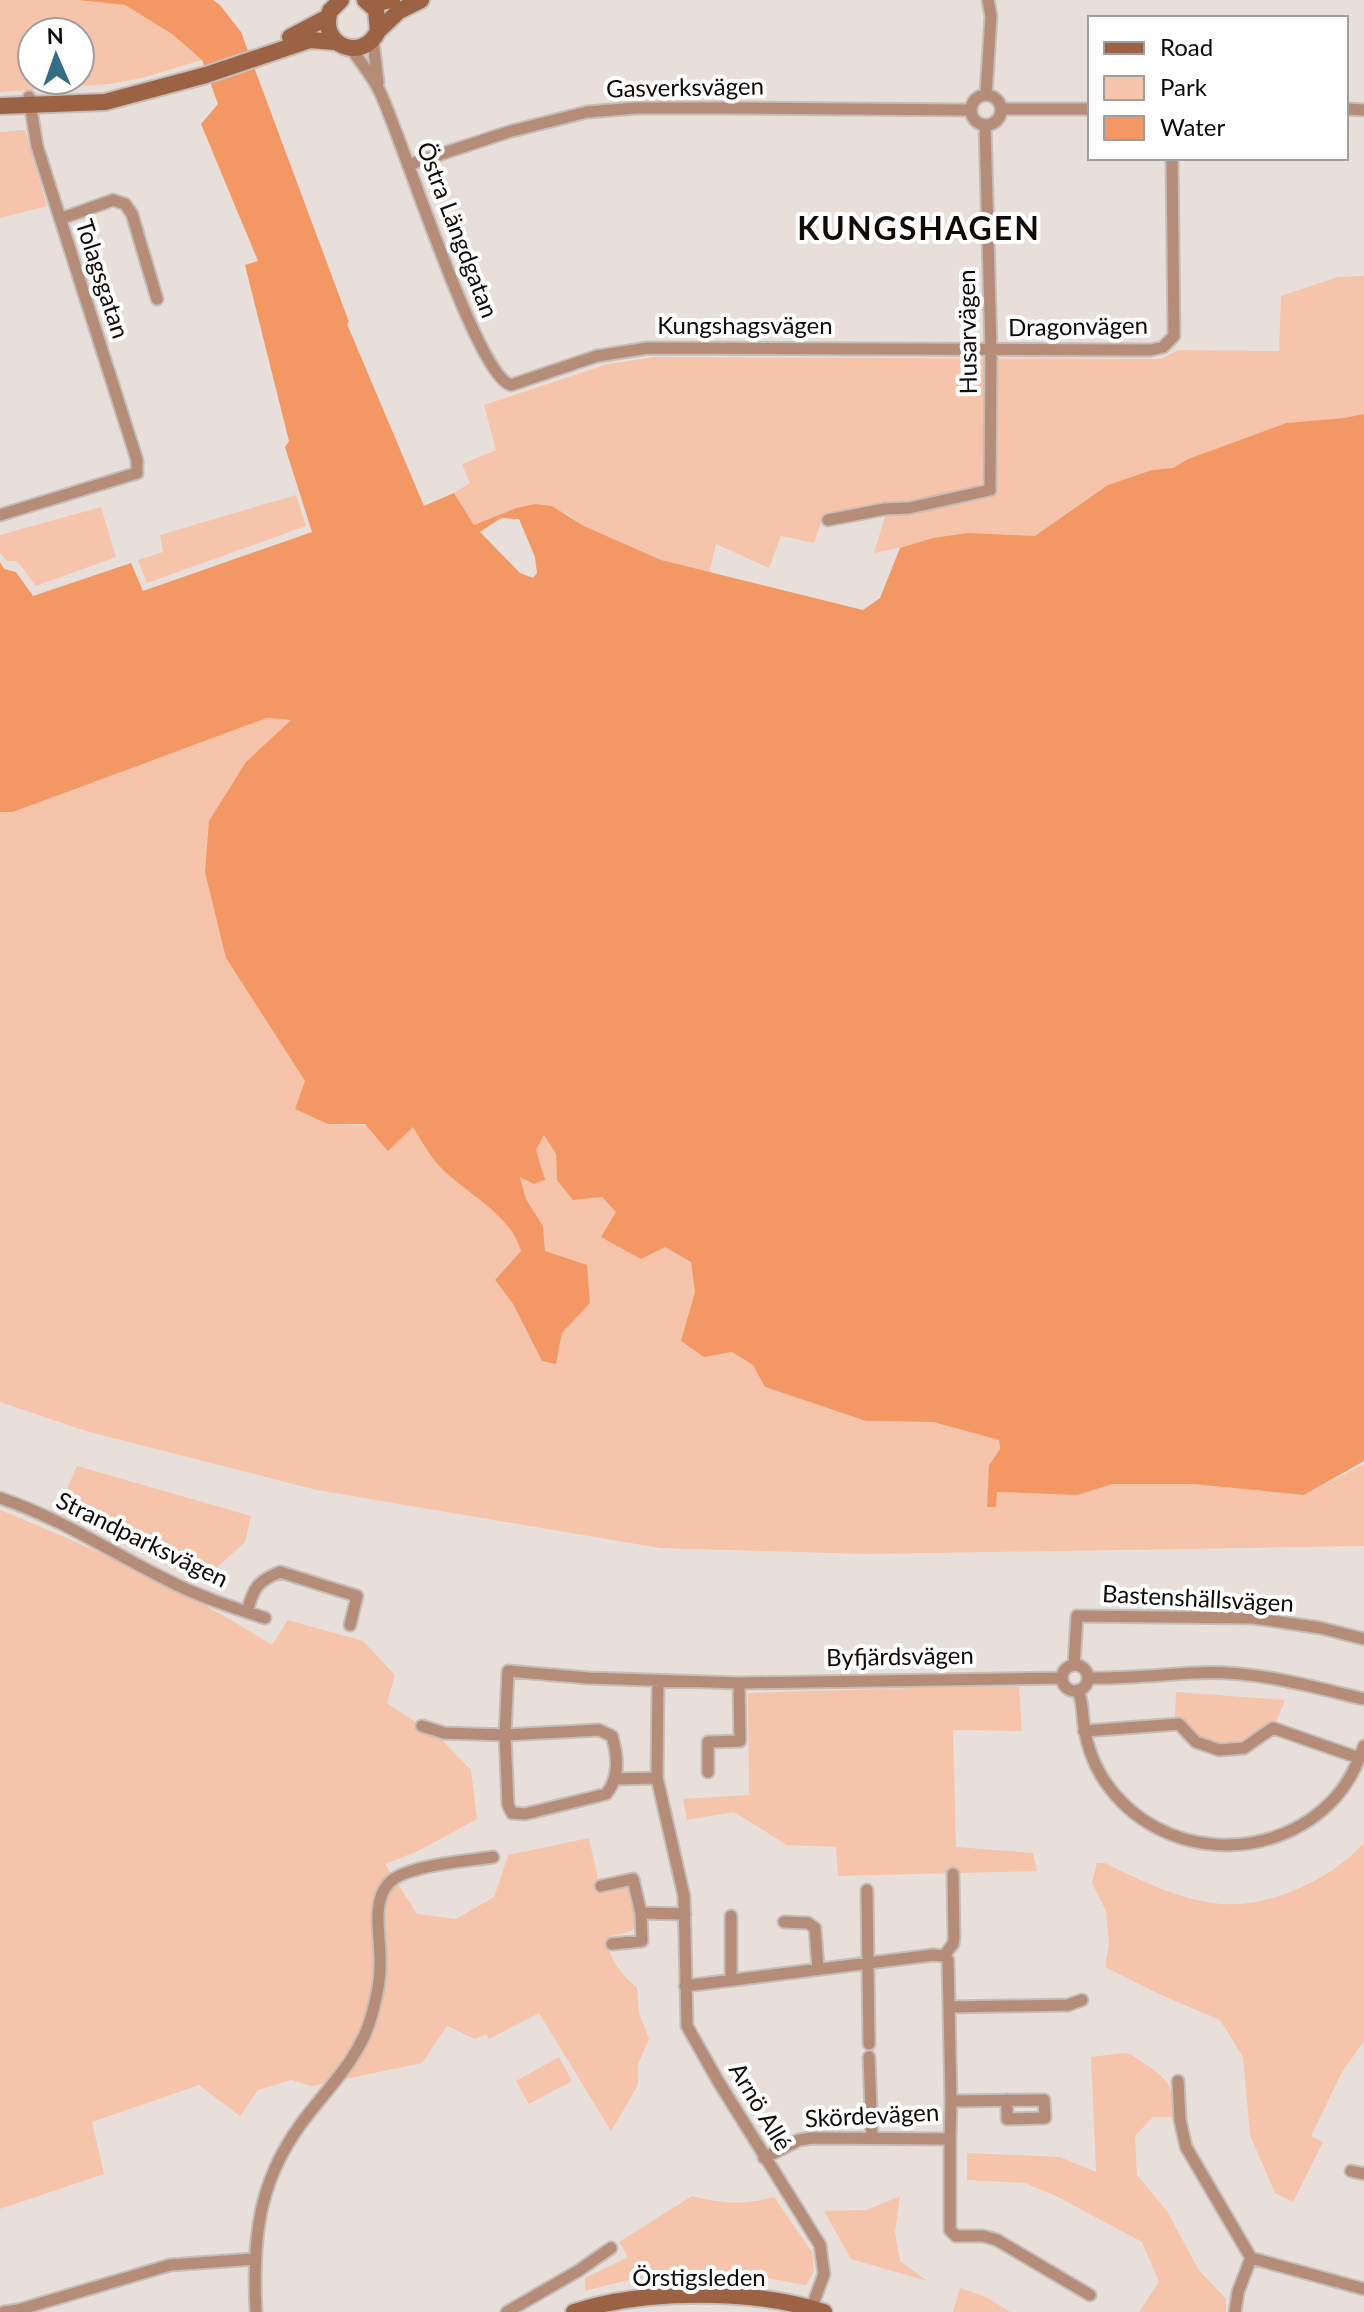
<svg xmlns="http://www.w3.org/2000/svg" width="1364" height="2312" font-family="Lato,sans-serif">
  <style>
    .green { fill: #f6c4aa; fill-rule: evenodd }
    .water { fill: #f39765; fill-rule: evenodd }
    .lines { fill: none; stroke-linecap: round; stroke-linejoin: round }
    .street-casing { stroke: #c6bdb9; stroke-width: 15 }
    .secondary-casing { stroke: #c6bdb9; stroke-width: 20 }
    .street { stroke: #b48c77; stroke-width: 11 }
    .secondary { stroke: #9b6243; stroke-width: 16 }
    .labels { text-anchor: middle; stroke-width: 8; stroke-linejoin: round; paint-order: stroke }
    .street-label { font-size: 24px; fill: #0e0b09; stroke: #fff }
    .district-label { font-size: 32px; font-weight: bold; letter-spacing: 2px; fill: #0e0b09; stroke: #fff }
  </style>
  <rect width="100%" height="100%" fill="#e9dfda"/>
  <path class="green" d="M0,0H77L125,5L172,34L202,60L142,78L109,84L0,92ZM32,32H80V80H32Z
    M25,130L47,206L0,218V132Z
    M1364,276V414L1344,418L1286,423L1188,459L1173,468L1152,470L1039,541L903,547L874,553L887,510L822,519L814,543L781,536L769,568L716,544L709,573L661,560L584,526L566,513L535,504L516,508L474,525L454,493L470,483L462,464L496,450L484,405L608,364L655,357L1161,359L1178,350L1279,351L1281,296L1338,277Z
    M296,495L306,526L147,583L138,560L163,552L160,535Z
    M101,507L116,557L36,586L17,561H7L0,553V535Z
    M267,718L292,720L246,762L226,958L305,1081L328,1124L413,1127C421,1139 427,1154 438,1164C465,1190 509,1213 521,1251L495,1280L513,1304L542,1361L556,1363L562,1333L590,1303L545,1251L543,1226L526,1199L520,1176L544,1135L556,1154L557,1180L602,1197L617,1212L601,1237L665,1247L691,1262L704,1356L732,1352L753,1365L765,1387L866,1421L933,1422L999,1440L1000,1449L989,1465L997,1492L1077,1495L1113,1484H1192L1304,1495L1364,1464V1546L870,1554L660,1548L317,1490L86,1431L0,1402V812H13Z
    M77,1466L251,1516L245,1542L201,1582L57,1512Z
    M0,1510C94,1548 186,1590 272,1645L288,1620L363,1641L395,1675L387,1703L441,1739L471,1770L477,1819L418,1851L385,1864L417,1914L456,1919L494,1897L508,1855L589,1838L600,1887L623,1882L632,1888L638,1922L632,1931L608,1937C608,1960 621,1973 637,1988L639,2013L649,2039L638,2064V2085L611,2131L539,2013L489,2039L486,2034L475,2039L447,2026L422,2063L312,2086L291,2080L258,2090L240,2116L199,2085L92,2122L104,2174L0,2209Z
    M947,1687H1019L1022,1731L953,1730L956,1847L1033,1853L1037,1871L838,1876L836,1847L787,1845L734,1812L687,1820L683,1799L749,1795L748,1693Z
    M1176,1692L1285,1700L1276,1722C1247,1729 1234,1762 1200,1738C1191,1731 1186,1722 1175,1717Z
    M1364,1843V2041L1342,2072L1311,2136L1323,2142L1293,2202L1275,2193L1250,2135L1243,2057L1220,2020L1161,1995L1105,1967L1109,1943L1106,1911L1092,1883L1097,1863H1105C1141,1881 1180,1900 1221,1904C1271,1908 1331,1879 1364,1843Z
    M1123,2053L1130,2054C1160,2075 1175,2077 1175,2117H1153L1135,2136L1137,2175L1167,2211L1198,2269L1226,2299V2312H1139L1159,2282L1142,2242L1058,2197L1025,2183L967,2180V2153L1060,2157L1096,2172L1091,2057Z
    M559,2057L572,2081L529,2104L516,2081Z
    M692,2196C722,2204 744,2205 774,2197L812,2252L814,2271L806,2285C782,2281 757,2275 733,2273C684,2269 632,2278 585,2291V2278L628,2257L619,2242Z
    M900,2196L895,2232L900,2261L927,2281L851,2259L824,2211L867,2210Z
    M960,2288L986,2297L1010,2312H953Z"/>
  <path class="water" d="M77,0H213L220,5L241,32L349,322L347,324L424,506L454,493L474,525L516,508L535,504L552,506L584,526L661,560L863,610L880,598L900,548L933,538L968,533L1035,536L1108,485L1152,470L1173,468L1188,459L1286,423L1344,418L1364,414V1461L1304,1495L1192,1484H1113L1077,1495L997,1492L996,1507H987L989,1465L1000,1449L999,1440L933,1422L866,1421L765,1387L753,1365L732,1352L704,1357L681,1341L695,1292L691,1262L665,1247L641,1259L601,1237L616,1212L602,1197L573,1200L557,1180L556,1154L544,1135L536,1150L545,1180L534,1184L520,1177L526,1199L543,1226L545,1251L587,1265L590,1303L562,1333L556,1364L542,1361L513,1304L495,1280L521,1251C508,1209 460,1192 434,1160C426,1150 420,1138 413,1127L388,1151L365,1124H328L295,1109L305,1081L226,958L205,872L209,821L246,762L291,720L267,718L13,812H0V562L4,569L16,572L33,596L131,563L143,591L312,532L285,447L289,441L245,265L258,261L201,124L218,104L202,60L172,34L125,5ZM501,518L519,519L535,557L537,573L533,578L520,573L480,532Z"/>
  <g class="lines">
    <defs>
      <path id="street" d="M373,41L378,83
        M351,49C361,62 372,76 379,90C401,134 476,376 511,385L597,356L648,348L1151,350L1163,347L1174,336L1172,158
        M986,94L991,16L988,0
        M971 110a15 15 0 1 1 30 0a15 15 0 1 1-30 0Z
        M1001,109H1090
        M1346,109L1364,110
        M408,165L508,132L587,112L636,108H721L970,110
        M60,219L113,200L125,204L132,214L157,299
        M0,515L137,473V460L37,146L29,97
        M828,520L885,509L909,508L990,490L991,350L985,125
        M0,1498C60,1518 111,1552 167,1580C198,1596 231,1607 265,1618
        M247,1612C253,1589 257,1581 280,1572L357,1596L350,1625
        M1074,1665L1077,1616L1253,1618L1321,1628L1364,1639
        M1062 1678a13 13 0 1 1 26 0a13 13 0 1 1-26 0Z
        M1088,1678C1124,1679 1158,1675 1193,1673C1251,1669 1309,1686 1364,1699
        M658,1681L657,1778L684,1896L687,2026L718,2081L820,2245L824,2274L810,2312
        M1078,1690C1083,1702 1082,1714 1084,1726C1087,1746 1094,1766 1106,1783C1159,1859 1271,1866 1334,1799C1349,1783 1357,1765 1364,1746
        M422,1726L444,1733L505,1735L508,1805L512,1813L525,1814L606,1794C620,1777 618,1757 612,1736L599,1730L505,1735L508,1671L588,1678L739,1683L1062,1678
        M1084,1731L1179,1724L1196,1742L1219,1750L1244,1748L1273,1728L1359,1758
        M708,1772V1742L740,1741L739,1683
        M616,1779L657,1778
        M601,1886L633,1879L641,1913L642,1941L612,1944
        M867,1890L869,2044
        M641,1913L685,1914
        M731,1916V1979
        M784,1922L808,1923L815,1928L818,1969
        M944,1956L953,1944L954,1938L953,1874
        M685,1986L933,1955L944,1956L948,1960L951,2101L950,2139L812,2138L799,2140L764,2158
        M950,2007L1068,2005L1082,2000
        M869,2057L872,2137
        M1178,2081L1180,2120L1186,2147L1251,2258L1238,2292L1235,2312
        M951,2101L1044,2100L1045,2118L1007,2119V2100
        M950,2139V2230L956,2236H983L997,2240L1090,2295
        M1351,2171L1364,2174
        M1251,2258L1364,2289
        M4,2312L18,2310L170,2265L254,2259
        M256,2312C252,2233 259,2175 310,2112C333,2083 359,2056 370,2021C375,2004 380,1985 380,1967C382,1941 370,1905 388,1884C404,1865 468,1861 493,1857
        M507,2312L578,2271L611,2248"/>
      <path id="secondary" d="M341,0L330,11C318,46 363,63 378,31L376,10L365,0
        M372,4L392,0
        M378,31L399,11L421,0
        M290,37L328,17
        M0,106L105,102L206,75L310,40L335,42
        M574,2312C645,2289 753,2289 824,2312"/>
    </defs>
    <use href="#street" class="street-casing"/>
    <use href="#secondary" class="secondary-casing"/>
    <use href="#street" class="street"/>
    <use href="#secondary" class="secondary"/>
  </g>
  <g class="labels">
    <g class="street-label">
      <text transform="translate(685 88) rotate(-1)" y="8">Gasverksvägen</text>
      <text transform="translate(457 230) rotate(69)" y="8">Östra Längdgatan</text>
      <text transform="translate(102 279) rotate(72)" y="8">Tolagsgatan</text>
      <text x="745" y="334">Kungshagsvägen</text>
      <text transform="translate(1078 327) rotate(-1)" y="8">Dragonvägen</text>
      <text transform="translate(968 332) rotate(-91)" y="8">Husarvägen</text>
      <text transform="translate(142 1540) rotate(26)" y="8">Strandparksvägen</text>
      <text transform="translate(1198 1599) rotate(3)" y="8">Bastenshällsvägen</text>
      <text transform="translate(900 1657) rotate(-1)" y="8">Byfjärdsvägen</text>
      <text transform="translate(760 2107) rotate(59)" y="8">Arnö Allé</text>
      <text transform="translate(872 2116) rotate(-3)" y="8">Skördevägen</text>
      <text x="699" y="2286">Örstigsleden</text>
    </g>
    <g class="district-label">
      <text x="919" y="240">KUNGSHAGEN</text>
    </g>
  </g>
  <rect x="1088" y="16" width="260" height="144" fill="#ffffff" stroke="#9f9d9d" stroke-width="2"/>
  <rect x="1104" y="42" width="40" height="12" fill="#9b6243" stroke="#9f9d9d" stroke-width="2"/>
  <text x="1160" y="56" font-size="24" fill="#0e0b09">Road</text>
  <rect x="1104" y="76" width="40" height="24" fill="#f6c4aa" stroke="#9f9d9d" stroke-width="2"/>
  <text x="1160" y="96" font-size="24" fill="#0e0b09">Park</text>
  <rect x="1104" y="116" width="40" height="24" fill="#f39765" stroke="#9f9d9d" stroke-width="2"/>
  <text x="1160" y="136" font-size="24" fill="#0e0b09">Water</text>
  <g transform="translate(56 56) rotate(358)"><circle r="38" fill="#ffffff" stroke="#9f9d9d" stroke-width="2"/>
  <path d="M0-6L14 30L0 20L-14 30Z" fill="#326c85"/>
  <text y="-12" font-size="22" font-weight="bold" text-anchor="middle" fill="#0e0b09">N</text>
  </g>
</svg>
